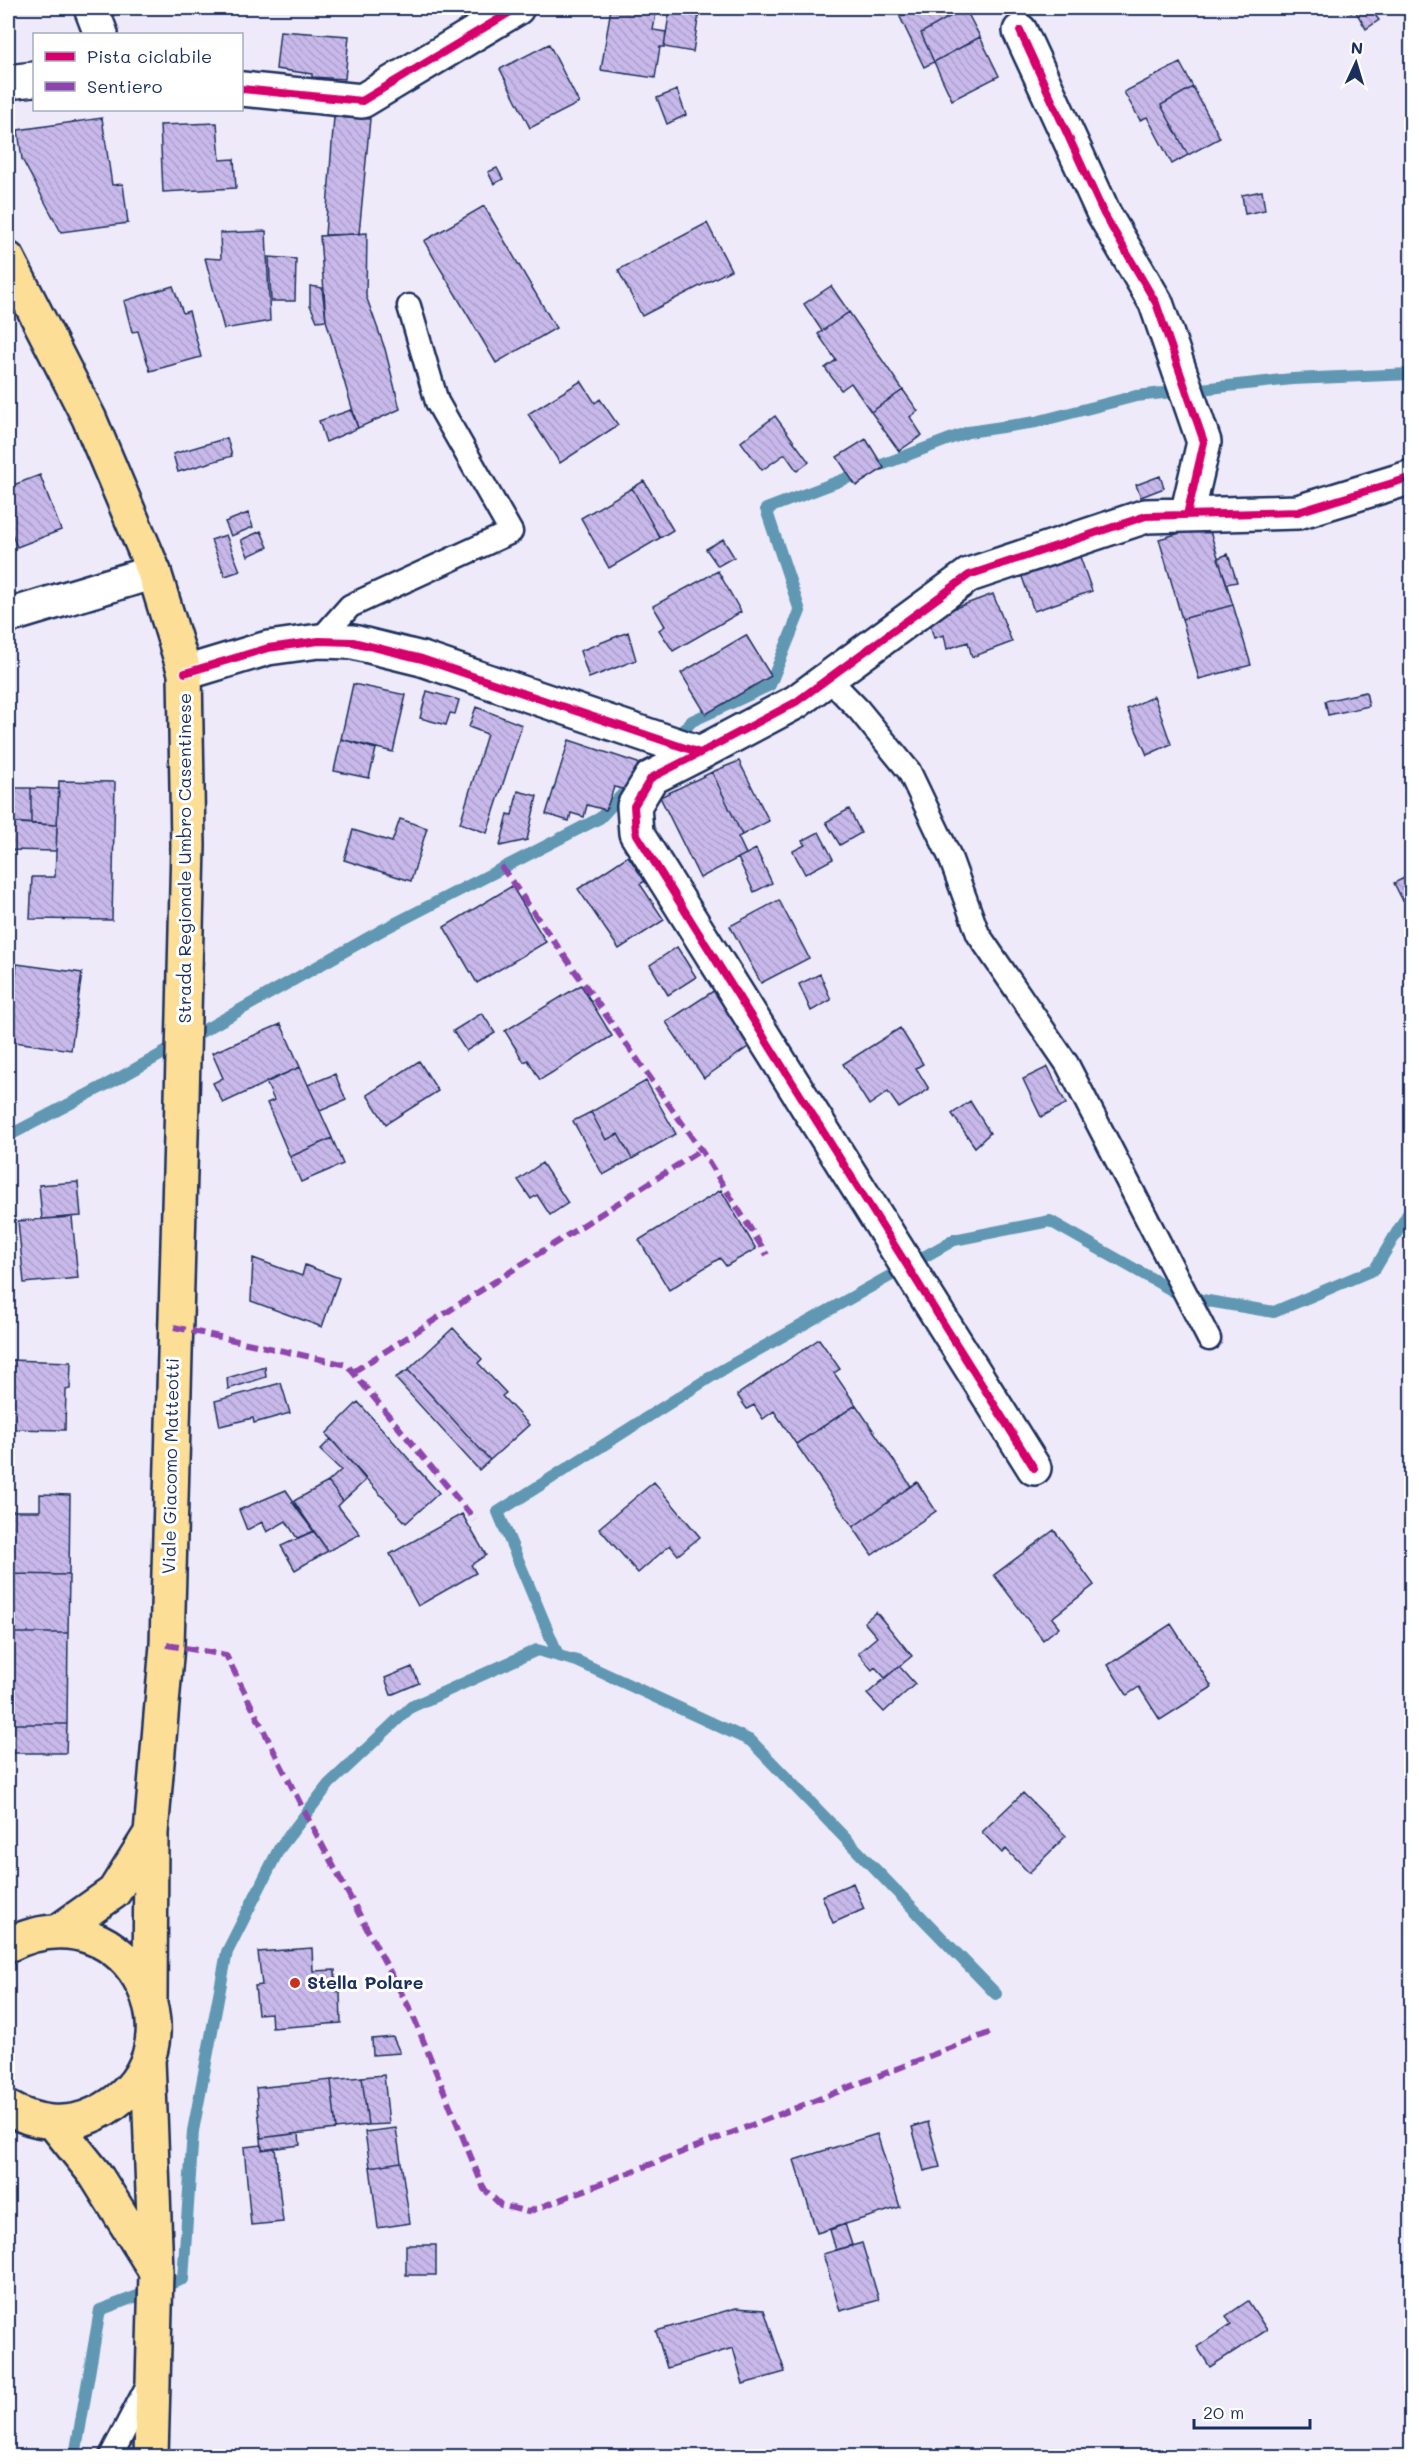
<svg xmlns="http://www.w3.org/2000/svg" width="1419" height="2464" font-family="Mali,sans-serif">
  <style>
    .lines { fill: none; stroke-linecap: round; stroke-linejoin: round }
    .stream { stroke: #6097b3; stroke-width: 12 }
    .building { fill: url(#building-back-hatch); stroke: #1b2f5e; stroke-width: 1.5 }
    .lane-casing { stroke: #1b2f5e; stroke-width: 27 }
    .street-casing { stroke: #1b2f5e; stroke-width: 38 }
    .primary-casing { stroke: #1b2f5e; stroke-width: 38 }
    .lane { stroke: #fff; stroke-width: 22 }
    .street { stroke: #fff; stroke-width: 33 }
    .primary { stroke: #fcde96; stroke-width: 33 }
    .quiet { stroke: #8e44ad; stroke-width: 6; stroke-dasharray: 12 6; stroke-linecap: butt }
    .cycleway-casing { stroke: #fff; stroke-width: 11 }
    .cycleway { stroke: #d6006c; stroke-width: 8 }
    .poi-dot { fill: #c8321e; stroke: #fff; stroke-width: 2 }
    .labels { text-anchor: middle; stroke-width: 6; stroke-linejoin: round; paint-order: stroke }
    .street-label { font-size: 18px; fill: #1b2f5e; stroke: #fff }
    .poi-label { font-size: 18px; font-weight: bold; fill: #1b2f5e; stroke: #fff; text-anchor: start }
  </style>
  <defs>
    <pattern id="building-back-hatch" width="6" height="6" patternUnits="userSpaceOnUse" patternTransform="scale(1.5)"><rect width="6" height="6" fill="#c8b9ea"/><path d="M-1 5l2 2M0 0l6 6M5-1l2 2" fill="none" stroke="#ab9fcb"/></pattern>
  </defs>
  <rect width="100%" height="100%" fill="#eeeaf9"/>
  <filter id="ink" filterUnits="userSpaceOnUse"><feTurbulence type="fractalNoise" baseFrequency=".0167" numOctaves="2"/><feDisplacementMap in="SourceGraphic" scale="12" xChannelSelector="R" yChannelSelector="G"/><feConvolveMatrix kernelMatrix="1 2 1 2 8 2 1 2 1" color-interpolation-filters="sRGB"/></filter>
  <g filter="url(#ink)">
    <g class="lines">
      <path class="stream" d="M674,740L692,721L770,685L800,611L766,509L968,432L1036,422L1136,396L1292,379L1412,374
        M8,1136L121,1077L384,929L600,818L633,783
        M558,1655L498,1512L717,1373L954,1240L1050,1221L1184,1297L1274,1312L1375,1269L1412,1207
        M75,2456L100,2310L183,2279L193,2131L227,1952L279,1849L329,1784L411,1707L537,1650L577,1661L751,1741L996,1994"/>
    </g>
    <path class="building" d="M611,8H657L653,30L666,32L664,47H660L655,78L601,70Z
      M918,8H940L946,19L921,33L934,62L924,67L900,17Z
      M965,8L980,37L934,62L921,33Z
      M1348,8H1370L1379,20L1366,29L1355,10L1351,13Z
      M670,9L699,13L693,52L664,47Z
      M280,31L349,36L345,79L312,77V74L276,69Z
      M980,37L999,76L952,100L934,62Z
      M549,44L579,103L530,128L500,69Z
      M1180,63L1193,87L1161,105L1188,155L1172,164L1147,117L1140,120L1124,92Z
      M1193,87L1220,138L1188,155L1161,105Z
      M677,90L686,115L667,124L657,98Z
      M334,117L370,119L359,234L325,235Z
      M102,118L112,185L123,184L128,223L61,232L22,159L18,130Z
      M217,123L220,160L234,159L236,188L163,192L160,125Z
      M497,168L503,179L494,184L488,172Z
      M1262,191L1265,210L1245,214L1242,195Z
      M484,206L556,328L496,363L424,241Z
      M707,223L731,270L642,316L618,270Z
      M266,231L270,321L224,329L205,258L221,259L220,233Z
      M367,233L366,296L385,349L400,409L358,428L326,320L320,236Z
      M269,257L296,259L295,301H271Z
      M173,286L183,313L189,311L201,357L150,371L138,331L132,332L124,301Z
      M310,286L322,288L326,320L317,321L310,305Z
      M831,286L849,312L822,331L804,304Z
      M849,312L903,390L871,412L851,383L841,390L825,368L836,360L818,334Z
      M581,381L595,403L600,399L618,425L560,463L528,414Z
      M903,390L918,411L910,417L922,435L899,451L871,412Z
      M351,410L358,428L326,442L319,421Z
      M775,416L809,462L797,471L785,454L762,470L741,442Z
      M227,438L232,456L178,472L173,454Z
      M866,439L884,468L856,486L837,457Z
      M40,475L61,530L17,547L8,525V487Z
      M1160,476L1164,488L1141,497L1136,485Z
      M644,481L673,530L660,538L632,488Z
      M632,488L660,538L609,568L581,518Z
      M248,513L253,527L231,536L225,522Z
      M1208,525L1233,605L1182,619L1159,539Z
      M261,531L268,547L248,556L241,540Z
      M226,535L240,571L225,576L211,540Z
      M723,539L734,557L718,566L706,549Z
      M1079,554L1092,591L1034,611L1021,574Z
      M1228,554L1237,582L1227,584L1218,558Z
      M718,571L741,612L673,651L659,630L665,626L653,606Z
      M993,594L1012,642L972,657L968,642L947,649L944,635L934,638L928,618Z
      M1233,605L1251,665L1199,679L1182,619Z
      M628,632L636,660L589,678L580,651Z
      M746,635L771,676L706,714L681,673Z
      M353,684L406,695L393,752L341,739Z
      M427,691L459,700L455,714L450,713L446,725L420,718Z
      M1366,692L1369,706L1328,715L1325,701Z
      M1154,696L1171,744L1147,755L1127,709Z
      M476,707L522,725L487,833L460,823L487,734L469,727Z
      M341,739L376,749L369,778L334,771Z
      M569,740L638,763L632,791L614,787L606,810L587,805L584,817L571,813L569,821L546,814Z
      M739,761L769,821L742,835L712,772Z
      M712,772L742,835L738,837L746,854L700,878L660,797Z
      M59,781L115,782L112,920L30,919L32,877H55Z
      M8,788H31V824L8,822Z
      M31,788L59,789L57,825L31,824Z
      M518,791L537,796L527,840L500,846L508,814L512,815Z
      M849,809L861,833L840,845L826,822Z
      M400,819L427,828L411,881L344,860L353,830L392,842Z
      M8,822L57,825L56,851L8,850Z
      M819,832L833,859L805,874L793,851L805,845L802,841Z
      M756,849L772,883L754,892L738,858Z
      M628,856L645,881L640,884L664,920L619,949L578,889Z
      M1412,874V896L1403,901L1394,883Z
      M512,886L546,942L477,983L444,927Z
      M779,900L809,958L761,983L730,926Z
      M677,947L696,977L668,995L650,965Z
      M17,964L82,973L71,1050L8,1041Z
      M820,974L831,1000L811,1011L799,984Z
      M581,985L612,1036L540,1080L528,1060L524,1062L505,1031Z
      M721,986L758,1040L704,1078L666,1022Z
      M482,1013L495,1033L466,1051L453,1031Z
      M281,1024L300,1067L223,1103L213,1083L223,1078L212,1053Z
      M900,1028L923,1064L916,1068L929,1089L899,1108L888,1092L869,1105L843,1064Z
      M419,1061L438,1091L386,1124L367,1095Z
      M300,1067L332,1138L290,1157L267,1103L274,1100L266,1082Z
      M1048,1067L1066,1104L1041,1117L1023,1079Z
      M335,1074L346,1100L320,1111L308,1085Z
      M646,1081L676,1134L632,1159L618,1134L606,1140L591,1112Z
      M970,1101L990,1133L975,1147L952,1114Z
      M591,1112L606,1140L618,1134L632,1159L603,1175L573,1121Z
      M332,1138L343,1164L301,1182L290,1157Z
      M542,1163L568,1203L550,1215L537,1195L531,1199L518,1180Z
      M78,1182L81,1216L42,1219L39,1185Z
      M721,1190L756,1249L726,1266L720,1258L669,1290L639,1240Z
      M72,1217L78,1278L24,1283L18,1221Z
      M253,1258L302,1276L305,1265L339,1278L322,1327L251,1301Z
      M453,1328L482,1359L478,1363L506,1393L502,1396L529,1425L490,1460L408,1370Z
      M819,1339L840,1369L834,1373L856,1405L796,1444L774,1411L763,1419L754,1405L747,1409L737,1395Z
      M9,1360L71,1362L70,1389L66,1390L65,1430L8,1429Z
      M265,1367L266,1377L228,1389L227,1378Z
      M408,1370L490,1460L479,1470L395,1378Z
      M281,1383L290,1413L254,1423L253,1418L220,1426L215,1401Z
      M358,1402L439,1493L406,1523L326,1434Z
      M856,1405L911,1486L853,1527L796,1444Z
      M331,1439L366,1480L343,1501L328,1482L341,1470L320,1450Z
      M328,1482L343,1501L338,1506L360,1534L328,1551L292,1502Z
      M654,1482L700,1537L678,1555L670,1545L638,1573L599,1528Z
      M917,1482L936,1511L872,1555L853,1527Z
      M286,1490L314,1531L297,1538L286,1521L267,1532L262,1522L247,1530L239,1510Z
      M40,1494L70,1495L69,1575L8,1574V1511H40Z
      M462,1514L486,1555L471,1565L476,1573L418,1606L390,1554Z
      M1054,1530L1094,1585L1052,1618L1059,1627L1043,1640L994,1575Z
      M314,1531L328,1551L295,1570L281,1546Z
      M8,1574L69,1575L68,1633H8Z
      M876,1612L912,1656L885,1678L875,1667L872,1670L858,1653L877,1637L864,1622Z
      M1171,1624L1212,1687L1160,1720L1139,1687L1127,1695L1108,1665Z
      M8,1633H68L67,1724H8Z
      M899,1666L915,1684L884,1712L867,1694Z
      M412,1667L419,1683L391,1695L385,1678Z
      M8,1724H67L66,1753H8Z
      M1023,1793L1066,1836L1029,1873L1006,1849L1002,1853L982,1832Z
      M853,1883L864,1909L833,1923L822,1896Z
      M312,1948L313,1971L335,1970L336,1991L340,1992L341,2023L272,2028L271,2013L258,2014L255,1986L262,1985L258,1952Z
      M393,2037L400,2053L373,2055L372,2039Z
      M384,2075L389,2124L368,2125L362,2077Z
      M362,2077L368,2125L336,2129L331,2080Z
      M331,2080L336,2129L261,2138L256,2088Z
      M928,2122L940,2167L924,2171L912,2127Z
      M396,2128L401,2162L370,2167L365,2132Z
      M299,2133L300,2145L262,2150L261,2138Z
      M877,2134L900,2207L817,2233L794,2160Z
      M262,2145V2150L275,2148L283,2222L251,2225L244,2147Z
      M401,2162L410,2223L378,2228L370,2167Z
      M845,2224L852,2245L836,2250L830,2230Z
      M862,2243L879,2300L840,2311L823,2254Z
      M406,2245H436V2275H406Z
      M1248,2301L1267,2330L1210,2367L1197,2347L1231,2324L1226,2316Z
      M736,2308L764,2310L785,2372L743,2384L733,2348L667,2368L656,2331Z"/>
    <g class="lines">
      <defs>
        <path id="lane" d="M319,641L350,606L511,532L437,402L409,306
          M828,678L859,710L909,771L950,857L978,934L1067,1064L1209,1339
          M111,2456L149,2383"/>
        <path id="street" d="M91,8L101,34
          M1020,31L1104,214L1156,303L1204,442L1187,515
          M8,82L34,79
          M242,89L362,101L517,8
          M8,616L154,572
          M185,673L268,648L319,641L353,642L422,659L700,753L796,702L969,575L1146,516L1298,512L1412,477
          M700,753L651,778L634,806L636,833L1034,1468"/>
        <path id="primary" d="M8,259L89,418L154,572L185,673L188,845L182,1099L167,1645L151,1833L150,2000
          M60,1930L114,1892L151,1833
          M8,1945C133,1883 214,2058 95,2114C66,2128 34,2123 8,2108
          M148,2059L156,2272L151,2456
          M54,2123L95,2174L155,2270"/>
      </defs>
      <use href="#lane" class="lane-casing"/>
      <use href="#street" class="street-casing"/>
      <use href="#primary" class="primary-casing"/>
      <use href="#lane" class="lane"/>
      <use href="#street" class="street"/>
      <use href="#primary" class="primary"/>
      <path class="quiet" d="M501,866L701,1150L767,1255
        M174,1327L347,1365L475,1520
        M353,1372L701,1150
        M167,1645L226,1655L304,1811L412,2013L484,2189L501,2205L528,2212L994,2031"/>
      <defs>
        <path id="cycleway" d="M1020,31L1104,214L1156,303L1204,442L1187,515
          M242,89L362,101L517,8
          M185,673L268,648L319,641L353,642L422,659L700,753L796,702L969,575L1146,516L1298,512L1412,477
          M700,753L651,778L634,806L636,833L1034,1468"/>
      </defs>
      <use href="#cycleway" class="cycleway-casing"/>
      <use href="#cycleway" class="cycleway"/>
    </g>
  </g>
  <circle class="poi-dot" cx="295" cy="1983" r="6"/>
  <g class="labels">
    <g class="street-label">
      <text transform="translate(185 858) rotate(-90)" y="6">Strada Regionale Umbro Casentinese</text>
      <text transform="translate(171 1466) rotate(-89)" y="6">Viale Giacomo Matteotti</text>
    </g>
    <g class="poi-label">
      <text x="307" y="1989">Stella Polare</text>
    </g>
  </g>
  <rect width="1419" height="2464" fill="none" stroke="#fff" stroke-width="30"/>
  <rect x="15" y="15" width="1389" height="2434" fill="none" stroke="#1b2f5e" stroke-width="2" filter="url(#ink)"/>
  <rect x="33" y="33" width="210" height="78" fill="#ffffff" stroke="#a4acbf" stroke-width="1.5"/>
  <rect x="45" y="52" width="30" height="9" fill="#d6006c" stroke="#a4acbf" stroke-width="1.5"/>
  <text x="87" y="63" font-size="18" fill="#1b2f5e">Pista ciclabile</text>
  <rect x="45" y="82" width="30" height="9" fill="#8e44ad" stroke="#a4acbf" stroke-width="1.5"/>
  <text x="87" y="93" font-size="18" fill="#1b2f5e">Sentiero</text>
  <g transform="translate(1356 63) rotate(4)" stroke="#ffffff" stroke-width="4.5" paint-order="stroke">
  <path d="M0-4.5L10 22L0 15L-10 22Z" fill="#1b2f5e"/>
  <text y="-9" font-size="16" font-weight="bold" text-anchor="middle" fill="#1b2f5e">N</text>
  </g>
  <path d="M1194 2419v9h116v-9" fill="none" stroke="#1b2f5e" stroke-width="3"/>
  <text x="1203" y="2419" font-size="18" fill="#1b2f5e" stroke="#ffffff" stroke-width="4.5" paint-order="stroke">20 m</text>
</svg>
